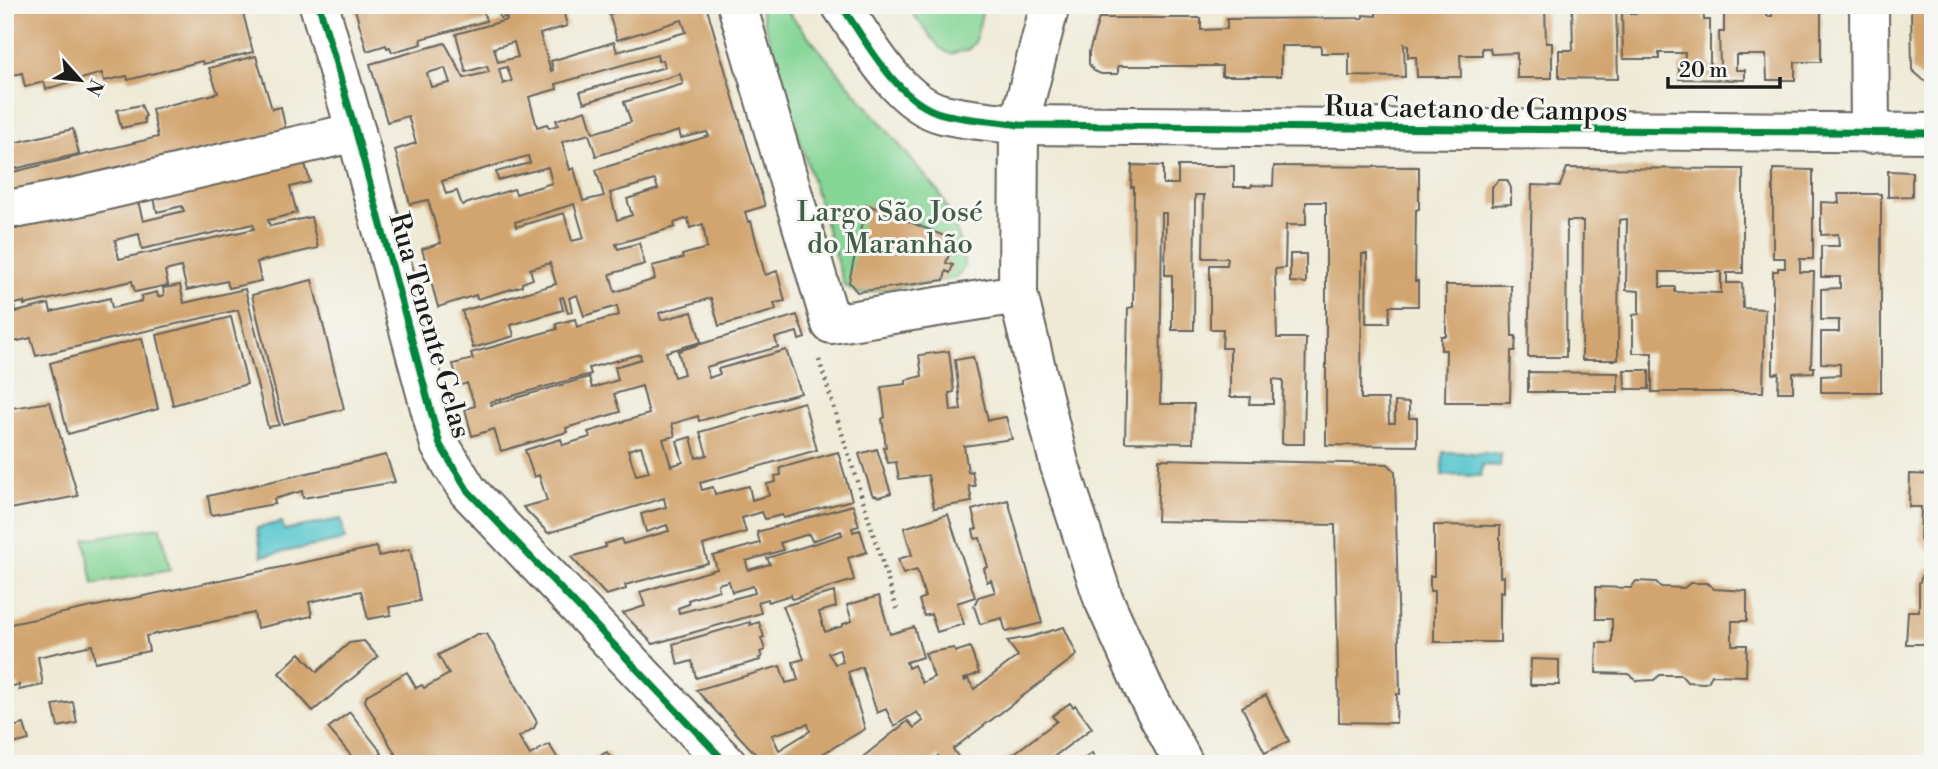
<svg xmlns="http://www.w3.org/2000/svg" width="1938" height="769" font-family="'Libre Bodoni',serif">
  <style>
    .park { fill: #86d697; stroke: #51795a; stroke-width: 2 }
    .water { fill: #5bc8cf; stroke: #3c7276; stroke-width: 2 }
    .building { fill: #d2a570; fill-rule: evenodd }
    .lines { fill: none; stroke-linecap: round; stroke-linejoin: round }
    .minor-casing { stroke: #66645d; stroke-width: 42 }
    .tertiary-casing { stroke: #66645d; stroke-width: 42 }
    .path { stroke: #66645d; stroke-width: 4.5; stroke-dasharray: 2 5; stroke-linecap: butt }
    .minor { stroke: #fff; stroke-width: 38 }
    .tertiary { stroke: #fff; stroke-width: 38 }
    .cycleway-casing { stroke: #f6f6f2; stroke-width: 11 }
    .cycleway { stroke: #00873e; stroke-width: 7 }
    .labels { text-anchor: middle; stroke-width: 6; stroke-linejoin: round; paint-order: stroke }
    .street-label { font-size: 28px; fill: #1c1c1c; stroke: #f6f6f2 }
    .park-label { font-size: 28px; fill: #415d47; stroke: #f6f6f2 }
  </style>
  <rect width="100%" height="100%" fill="#f6f6f2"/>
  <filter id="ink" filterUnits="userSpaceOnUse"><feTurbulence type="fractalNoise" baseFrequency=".0143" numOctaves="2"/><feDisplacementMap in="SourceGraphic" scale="14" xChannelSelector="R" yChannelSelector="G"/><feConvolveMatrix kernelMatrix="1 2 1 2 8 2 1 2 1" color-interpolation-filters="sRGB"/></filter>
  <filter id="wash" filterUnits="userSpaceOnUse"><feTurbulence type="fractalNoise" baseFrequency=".00686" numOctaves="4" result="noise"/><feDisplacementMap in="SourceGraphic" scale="28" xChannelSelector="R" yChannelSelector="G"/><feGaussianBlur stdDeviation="1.57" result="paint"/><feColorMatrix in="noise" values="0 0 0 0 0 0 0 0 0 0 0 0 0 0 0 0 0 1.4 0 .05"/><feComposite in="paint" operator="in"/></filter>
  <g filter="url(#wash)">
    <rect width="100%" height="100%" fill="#eeead5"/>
    <path class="park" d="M759,5H782L938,191C947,207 965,245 964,264C964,270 960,274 956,278L859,294L844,285Z
      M906,5H984L975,42L968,50L950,54L940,48Z
      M161,527L170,570L93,584L85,539Z"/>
    <path class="water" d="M1443,452L1501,454L1500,466L1482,465L1481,476L1442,475Z
      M341,519L345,540L262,556L257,528L282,522L284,530Z"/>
    <g id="blocks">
      <path class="building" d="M5,5H241L253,52L203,64L202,61L128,80L127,76L104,81L102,73L46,89L44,82L25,87L22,73L5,77Z
        M358,5H489L491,10L484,12L486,21L421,39L422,44L392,52L390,47L387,48L386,45L367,51L354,6Z
        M497,5H562L567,26L540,34L551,71L553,70L551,61L614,42L617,52L686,32L682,20L617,40L609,14L613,13L610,6L706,5L765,206L745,212L748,222L751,221L765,275L777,271L785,301L774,303L776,310L719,326L711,298L659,313L661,320L692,312L701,342L666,352L674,377L684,374L678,351L797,315L805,338L799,340L797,332L775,338L778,347L706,367L709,378L720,374L718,369L786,350L801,393L699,421L698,416L672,424L675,436L663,439L671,466L683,462L677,441L691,437L696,458L707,455L700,432L804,402L817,450L700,483L702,490L713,487L715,494L749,486L752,500L769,495L767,484L776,482L775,476L781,475L780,468L838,452L852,500L783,518L782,515L765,519L762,512L742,518L746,532L703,545L708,563L625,585L626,589L606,595L571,557L606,547L605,544L621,539L623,544L669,531L667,525L646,532L641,514L666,507L664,498L548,533L523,507L547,501L539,475L534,477L525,450L561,439L563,445L590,437L588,432L649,414L642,386L614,394L620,412L566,428L567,432L501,451L494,429L472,436L465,409L475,406L467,383L459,386L453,364L473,359L471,353L557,329L556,324L575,319L577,327L619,315L617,306L584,316L577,295L569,298L572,311L568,313L563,297L560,298L563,310L511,325L514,336L473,348L462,311L556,284L550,263L530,269L533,279L522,283V286L477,299L476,295L438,307L422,249L441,243L428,200L410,204L395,150L416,143L408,116L387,122L370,64L445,43L464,78L489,72L487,66L466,72L456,34L507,20L506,17L500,18ZM514,42L518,57L498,62L494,48ZM657,55L658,61L663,60L665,67L580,92L584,103L680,74L683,84L624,102L631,122L593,133L586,110L556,120L558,125L549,128L547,124L537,127L529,97L557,89L556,84ZM507,67L512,81L503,84L499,69ZM445,68L450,83L431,87L427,73ZM679,131L681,138L707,132L709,136L596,170L604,196L583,201L574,168L570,170L562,142L589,134L596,156ZM528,156L530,163L496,172L498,180L548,167L552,183L516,194L514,189L462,205L457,191L446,194L442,181ZM655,180L658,189L627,199L632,215L617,220L610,193ZM574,204L584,238L572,241L564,213L516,227L515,222ZM688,218L690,228L703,224L707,248L682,255L683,258L652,266L655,279L615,292L610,274L645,264L639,243L618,249L616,244L675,227L674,223ZM640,354L641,359L615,367L618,380L592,388L589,377L491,405L490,402L591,374L589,368ZM641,446L649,472L636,475L628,450Z
        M1376,5H1545L1546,43H1552V78H1517V53L1491,54L1490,48H1482V55H1460L1461,77H1417L1416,57H1408V45L1404,44L1405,77L1349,76V53H1321V46H1281V76H1222V66H1118V74H1101L1094,71L1089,64V52L1099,18H1201V30L1227,29V19L1363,18V15L1376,16Z
        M1572,5H1616L1618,79L1559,78V50H1573Z
        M1636,5H1703L1704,20H1710V67H1720L1719,32H1724V5H1752V12H1766V16H1772V5H1821V62H1795V80H1767L1766,55H1736V70H1745V80L1679,79V68L1684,62L1685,53H1659V59H1623L1622,13H1636Z
        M1911,5H1933V83H1927L1912,70Z
        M256,56L272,109L281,107L286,131L5,198V189H8L5,174L158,137L152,109L218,93L209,68Z
        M141,105L146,116L144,117L145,123L121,128L117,110Z
        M73,129L79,154L5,171V145Z
        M301,149L310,182L290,187L297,213L268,220L270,226L311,217L318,248L257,262L261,281L229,288L227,281L187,290L181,267L165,271L168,285L135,292L132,281L24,305V302L5,306V231L17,229L15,222L136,193L143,221L184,211L182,206L157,212L153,193ZM253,224L254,229L119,259L115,240L139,234L142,249Z
        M1132,165L1163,166V184H1178V166H1234V187H1251L1252,185L1273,186L1274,166L1419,167V209L1416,210L1415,281H1418V306H1390L1389,323H1366L1367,254H1362L1361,399H1388L1389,423H1395V402L1409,403V418H1417V446L1326,445V202H1306V225H1286L1285,268L1275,269L1277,338H1306L1304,444H1282L1283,380L1273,379V404H1249L1250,397H1230V348H1222L1223,329H1210V265H1227L1228,258H1203L1204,195H1195L1194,330H1172V275H1165L1166,213H1162L1160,404H1194L1193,443L1125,442L1128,308L1133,307L1134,187H1131Z
        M1567,168L1743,169V273H1727V283H1742L1743,308L1765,309L1763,392H1652V353H1633V315L1639,314V291L1626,290L1627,219L1619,220L1618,360H1582L1583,221H1567L1566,357H1528L1532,185L1560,186ZM1660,272H1721V293L1675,292V287H1660Z
        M1773,169L1813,170V259H1800V272H1814L1811,367H1814V372L1793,373V392H1778L1779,373L1773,374V271H1778V268H1785V258H1773Z
        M1888,171L1912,172V196L1888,197Z
        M1499,180H1507L1511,188V204L1492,205V187Z
        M1838,194H1881V392H1821V376L1840,375V364L1821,363V332H1839V320H1821V289L1840,288V277H1821V246H1839L1838,234L1821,235V202L1839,203Z
        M866,204L954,240L946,263L953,265L950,273L946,271L944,280L857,292L849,282Z
        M1290,254H1306V283L1290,282Z
        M312,280L344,409L283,424L252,295Z
        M180,285L184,303L245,289L279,425L268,427L238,310L36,356L31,338L5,344V309L15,308L16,312L49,304L51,312L110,298L112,308L142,301L141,296L157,292L158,297L164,295L163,288Z
        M1446,285H1511L1512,336H1516L1515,351H1511L1510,402H1445L1446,350H1441V336H1446Z
        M231,317L247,384L173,405L157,335Z
        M142,338L158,409L68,434L50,363Z
        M949,351L954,392L949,393L951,411L961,410L955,360L973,357L988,420L1006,417L1012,439L964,446L968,472L972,471L975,486H969L972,502L934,508L928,475L899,479L896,462L888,463L883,448L886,447L882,419L885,417L881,387L906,384V380L922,376L919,355Z
        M1624,370H1649V389H1625Z
        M1528,372L1618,373V392H1528Z
        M50,402L78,496L5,510V409Z
        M877,449L891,493L879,497L872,494L859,454Z
        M386,455L395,482L303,498L302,491L274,499L275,504L211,515L208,496Z
        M1159,459L1388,464L1395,471L1400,694H1397L1396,723L1339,722L1335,525L1157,521Z
        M1910,474L1933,475V554L1926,550L1920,540L1921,507H1909Z
        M1008,500L1042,623L1006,632L1002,618L980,624L974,606L978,597L995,592L991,580L987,582L984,568L988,567L980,538L975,539L973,530L977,529L972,510Z
        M853,505L859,526L852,528L853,532L860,530L867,552L848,558L854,580L792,599L791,595L768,602V599L758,602L761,613L653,644L623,613L645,606L640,592L717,569L713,556L760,543L757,532ZM841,531L842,535L767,558L770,564L748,570L746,561L783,550L780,543L809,534L812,541ZM729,581L732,592L753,586L755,593L679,613L678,608L689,604L688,600L719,590L718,584Z
        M948,514L975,597L957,603L964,624L937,632L931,614L924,616L919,600L925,597L917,570L903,574L898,559L912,555L904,528Z
        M1434,525L1500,526V577L1504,576V592L1500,591V642H1434V591H1430V576H1434Z
        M377,547L379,556L410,549L420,601L389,607L391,615L368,619L361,591L309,602L312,616L257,628L254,613L146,636L149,651L95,662L92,645L38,657L43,685L19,690V685L5,687L6,625Z
        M1933,565V644H1906L1908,611H1919V583L1924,572Z
        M1636,581L1656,582L1661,587L1684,588L1690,583H1707L1714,589L1747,591V621H1732V645H1747L1746,676L1712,675L1708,682L1704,683L1687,682L1681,675H1660L1654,680L1637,681L1629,674L1596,673L1597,643H1612V619H1596V587L1631,588Z
        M834,592L836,607L819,612L825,632L843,626V624L852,621L847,605L879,596L890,634L914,627L923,657L906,662L908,668L914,665L922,683L934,677L925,653L954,648L955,652L970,647L979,673L964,679L965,681L968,679L974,689L1018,656L1007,641L1030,637L1064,627L1077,655L953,749L963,764H937L941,761L938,756L929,764H854L908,721L914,728L923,721L917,712L894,726L886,709L877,713L862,667L848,672L865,729L805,764H765L696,690L780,666L786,683L798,680L793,662L804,659L783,606ZM839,649L843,662L835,664L828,653ZM808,724L810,731L779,750L772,735Z
        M750,622V625L759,622L764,637L761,638L765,650L760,652L762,657L759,658L760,660L696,678L692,661L678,665L673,644Z
        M477,634H487L537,722L534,728L519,737L530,755L549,744L561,764H401L365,701L367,695L407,672L416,688L422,685L424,688L449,674L438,655Z
        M364,641L378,657L313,711L279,673L300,653L317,672L349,643Z
        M1531,659L1559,660V685H1530Z
        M1266,695L1289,741L1265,753L1242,707Z
        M73,702L77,723L58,727L53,705Z
        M1070,703L1073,707L1075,705L1092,728L1044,764H1000L1057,721L1052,716Z
        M350,712L382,753L369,764H358L328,728Z
        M24,724L29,740L5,746V729Z
        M607,752L614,764H583Z
        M1092,753L1100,764H1078Z"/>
    </g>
  </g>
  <g filter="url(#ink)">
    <use href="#blocks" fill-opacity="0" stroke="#66645d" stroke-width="2"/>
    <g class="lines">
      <defs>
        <path id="minor" d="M737,5L831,324L1018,294
          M841,5C866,41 898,103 943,114C968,120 994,121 1019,125L1933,133
          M1050,5L1019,125L1018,294L1059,463L1103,598L1144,689L1184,764
          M1869,5L1870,134
          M19,208L77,197L356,132"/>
        <path id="tertiary" d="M319,5L356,132L440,445L468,491L727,764"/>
      </defs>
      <use href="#minor" class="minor-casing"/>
      <use href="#tertiary" class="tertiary-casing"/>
      <path class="path" d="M819,360L897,609"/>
      <use href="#minor" class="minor"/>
      <use href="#tertiary" class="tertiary"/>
      <defs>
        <path id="cycleway" d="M319,5L356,132L440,445L468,491L727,764
          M841,5C866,41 898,103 943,114C968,120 994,121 1019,125L1933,133"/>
      </defs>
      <use href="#cycleway" class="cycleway-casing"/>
      <use href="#cycleway" class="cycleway"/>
    </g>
  </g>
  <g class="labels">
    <g class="street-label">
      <text transform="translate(1476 108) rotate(1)" y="10">Rua Caetano de Campos</text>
      <text transform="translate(431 325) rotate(74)" y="10">Rua Tenente Gelas</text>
    </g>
    <g class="park-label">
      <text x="890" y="221">Largo São José<tspan x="890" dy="32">do Maranhão</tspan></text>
    </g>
  </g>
  <rect width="1938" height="769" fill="none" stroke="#f6f6f2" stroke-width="28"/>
  <g transform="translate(80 80) rotate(117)" stroke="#f6f6f2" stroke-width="5" paint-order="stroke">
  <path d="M0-5L12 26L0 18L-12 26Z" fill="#1c1c1c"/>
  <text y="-10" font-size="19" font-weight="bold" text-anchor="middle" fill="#1c1c1c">N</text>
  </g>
  <path d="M1668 77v10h112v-10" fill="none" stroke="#1c1c1c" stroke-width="3.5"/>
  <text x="1679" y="77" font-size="21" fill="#1c1c1c" stroke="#f6f6f2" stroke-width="5" paint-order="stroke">20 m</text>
</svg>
